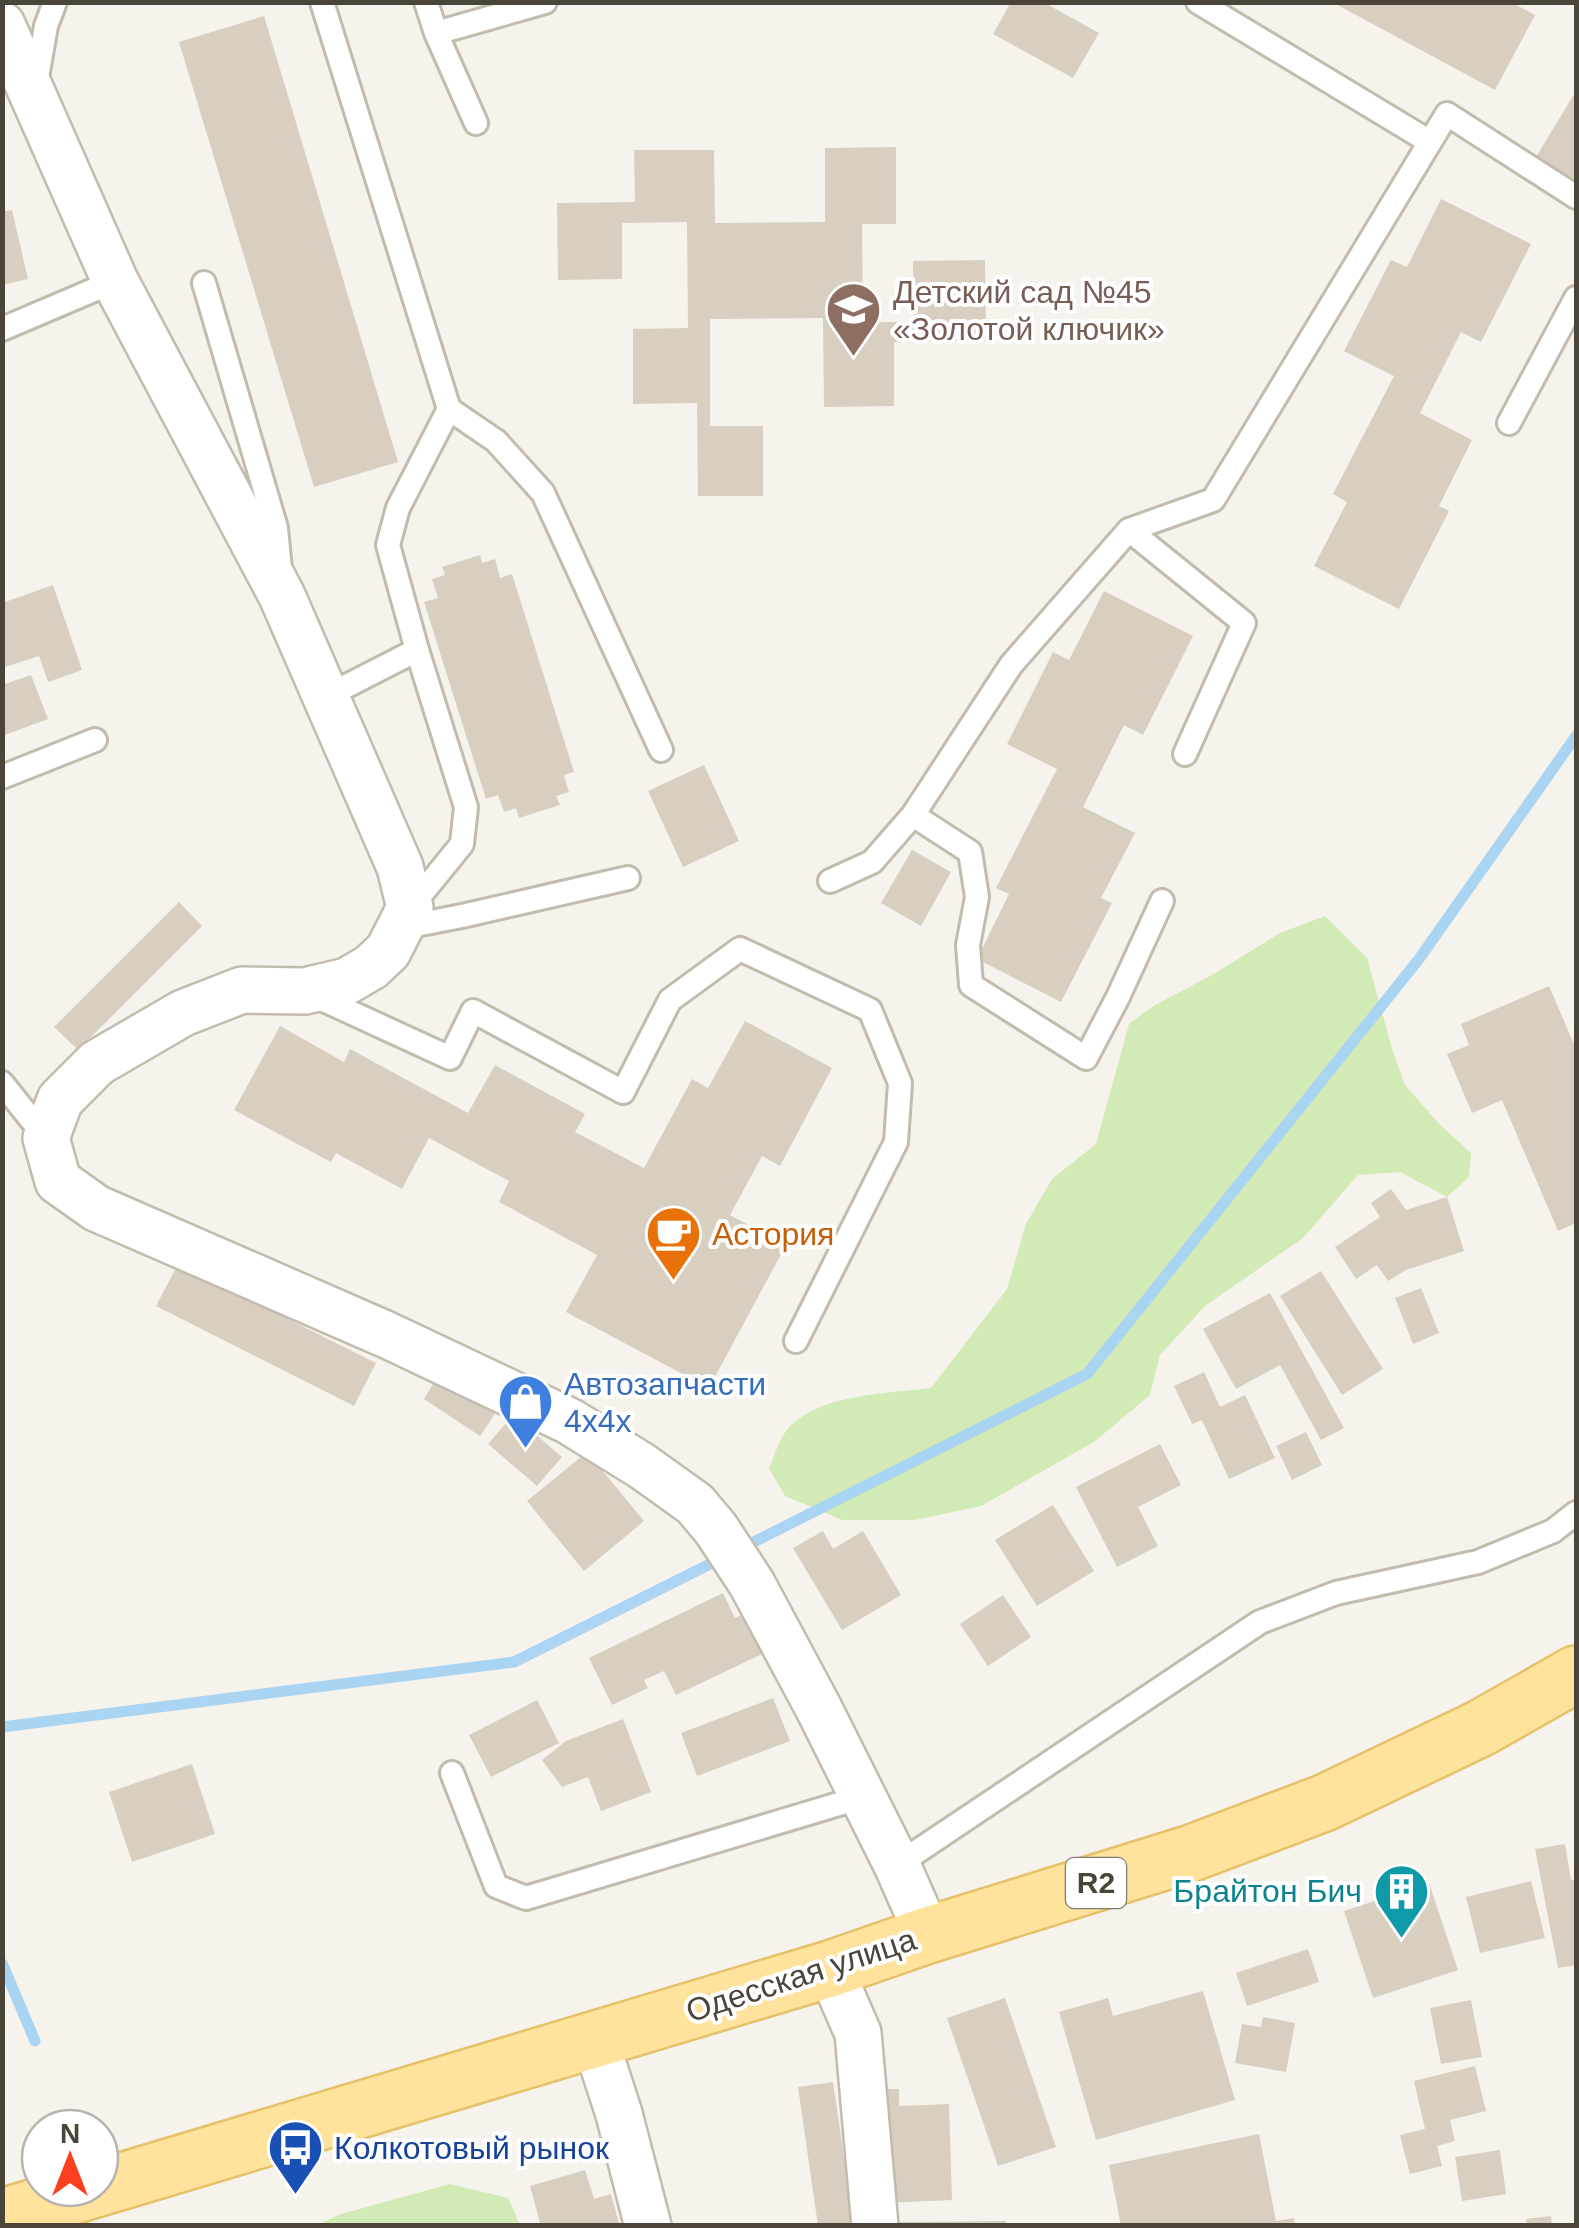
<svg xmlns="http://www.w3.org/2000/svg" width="1579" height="2228" font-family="Helvetica,sans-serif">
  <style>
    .green { fill: #d2eab5 }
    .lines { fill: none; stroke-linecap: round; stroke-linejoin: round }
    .stream { stroke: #a9d4f2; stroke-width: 11 }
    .building { fill: #d8cfc1 }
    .lane-casing { stroke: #c2bbae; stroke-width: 28 }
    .street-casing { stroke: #c2bbae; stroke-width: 50 }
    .primary-casing { stroke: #e6c16a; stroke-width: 60 }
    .lane { stroke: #fff; stroke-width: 22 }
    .street { stroke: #fff; stroke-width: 45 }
    .primary { stroke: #ffe39c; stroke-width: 55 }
    .labels { text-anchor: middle; stroke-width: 8; stroke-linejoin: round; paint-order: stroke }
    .shield { fill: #fff; stroke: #817c74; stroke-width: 2.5 }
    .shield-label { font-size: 30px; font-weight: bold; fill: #4b4439 }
    .education-label { font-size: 32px; fill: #785e54; stroke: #fff; text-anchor: start }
    .food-label { font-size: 32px; fill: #c56008; stroke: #fff; text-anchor: start }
    .shop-label { font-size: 32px; fill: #366cbe; stroke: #fff; text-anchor: start }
    .culture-label { font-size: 32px; fill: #0d838f; stroke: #fff; text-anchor: end }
    .street-label { font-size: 32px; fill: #4b4439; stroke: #fff }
    .transit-label { font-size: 32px; fill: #164399; stroke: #fff; text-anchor: start }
  </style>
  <rect width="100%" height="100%" fill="#f6f3ec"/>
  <path class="green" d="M1325,916L1367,958L1393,1052L1405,1085L1440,1125L1471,1153L1469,1177L1447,1197L1400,1172L1358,1175L1303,1238L1205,1306L1160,1355L1150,1395L1094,1442L981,1506L915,1520H842L785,1496L769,1468C775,1455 780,1436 790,1426C825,1393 886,1394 931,1388L1007,1289L1026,1224L1052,1179L1096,1144L1129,1024L1155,1005L1212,975L1280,933Z
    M450,2184L508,2198L520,2225H317L341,2214Z"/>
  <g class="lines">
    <path class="stream" d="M738,1550L1087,1374L1419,959L1576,736
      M2,1727L514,1662L722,1558
      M2,1963L35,2041"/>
  </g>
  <path class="building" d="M1011,2H1043L1099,33L1073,78L993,34Z
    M1332,2H1511L1535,15L1495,90Z
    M264,16L398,462L314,487L179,42Z
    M1576,91V181L1536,157Z
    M896,147V224H862L863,322H914L913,261L985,260L986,341L894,342V406L824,407L823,318L710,319V426H763V496H698L697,403L633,404V329L688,328L687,222L622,223V279L558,280L557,203L635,202L634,150H714L715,223L825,222V148Z
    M1441,199L1531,244L1481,342L1461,332L1420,413L1472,440L1439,506L1449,511L1399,609L1314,566L1347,502L1333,494L1394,376L1344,351L1391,260L1407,267Z
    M12,210L28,279L2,285V212Z
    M480,555L482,563L495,559L500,578L512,574L574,772L564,775L569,792L556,796L560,805L519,818L516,808L504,812L498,795L486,799L424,602L438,598L432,579L445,575L442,567Z
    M53,585L82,670L48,682L39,656L2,668V603Z
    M1104,591L1193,636L1143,735L1124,725L1083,807L1135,833L1101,898L1112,903L1061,1002L977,959L1009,894L996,888L1057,769L1007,744L1053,652L1069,660Z
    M31,675L48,719L2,736V685Z
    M704,765L739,841L683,867L648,791Z
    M912,850L951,872L921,926L881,903Z
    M179,902L202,926L78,1050L54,1027Z
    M1549,986L1576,1049V1223L1558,1231L1502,1100L1472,1113L1447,1054L1469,1045L1461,1024Z
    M745,1021L832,1068L780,1166L762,1156L730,1215L786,1245L709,1388L566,1312L597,1255L499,1202L509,1181L429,1138L402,1189L336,1153L331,1162L234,1110L280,1026L344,1062L350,1049L468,1113L495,1065L585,1114L575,1132L644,1168L692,1079L708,1088Z
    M1391,1189L1406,1210L1447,1197L1464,1251L1406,1270L1388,1281L1377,1265L1356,1279L1335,1247L1380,1217L1371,1203Z
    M178,1264L376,1363L354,1406L156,1306Z
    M1321,1271L1383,1369L1342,1395L1280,1296Z
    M1421,1288L1439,1333L1413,1344L1395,1298Z
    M1270,1293L1344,1428L1321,1440L1280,1365L1236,1389L1203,1329Z
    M1204,1372L1220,1407L1245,1395L1275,1458L1229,1479L1202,1420L1192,1424L1174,1386Z
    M438,1376L495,1414L480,1436L424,1399Z
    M513,1415L562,1457L537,1486L488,1444Z
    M1306,1432L1322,1465L1292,1480L1276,1446Z
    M1160,1444L1181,1485L1138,1507L1158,1546L1117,1567L1076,1487Z
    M587,1452L644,1521L584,1571L527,1501Z
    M1053,1505L1094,1571L1037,1606L995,1540Z
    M823,1531L833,1549L863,1531L901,1595L842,1630L793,1548Z
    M723,1593L735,1618L747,1612L766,1652L676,1695L664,1671L644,1680L648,1688L612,1705L589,1658Z
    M1003,1595L1031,1637L988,1666L960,1624Z
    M773,1698L790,1741L697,1776L681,1733Z
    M537,1700L559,1743L491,1777L469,1735Z
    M623,1719L651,1792L601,1811L588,1777L562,1787L542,1760L566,1741Z
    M192,1764L215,1834L132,1862L109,1792Z
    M1565,1844L1571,1880L1576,1879V1965L1558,1968L1535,1849Z
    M1531,1881L1545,1938L1480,1953L1466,1897Z
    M1429,1883L1458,1970L1373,1998L1344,1911Z
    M1308,1949L1319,1982L1247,2006L1236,1973Z
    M1203,1991L1235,2100L1096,2140L1059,2012L1108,1998L1113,2016Z
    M1005,1998L1056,2147L998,2166L947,2018Z
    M1471,2000L1482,2057L1441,2064L1430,2008Z
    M1263,2017L1295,2023L1286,2072L1235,2063L1242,2024L1261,2027Z
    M1475,2066L1486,2111L1450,2120L1455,2141L1437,2146L1442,2166L1410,2174L1400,2135L1425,2129L1414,2081Z
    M833,2082L854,2226H818L798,2087Z
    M872,2089H899V2106L949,2104L952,2200L884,2203Z
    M1259,2134L1276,2221L1294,2218L1295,2226H1121L1109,2165Z
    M1500,2150L1506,2194L1462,2201L1455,2157Z
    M585,2170L594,2199L611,2194L619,2223L612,2226H541L530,2186Z
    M1551,2216L1552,2226H1527L1526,2219Z
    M1006,2221V2226H896V2222Z"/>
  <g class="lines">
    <defs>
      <path id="lane" d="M322,2L449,409L398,508L388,545L417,650L327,696
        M426,2L436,33L476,123
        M436,33L545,2
        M36,83L46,26L55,2
        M1430,142L1447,114L1576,197
        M204,283L276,528L280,569
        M2,329L115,281
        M449,409L496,441L543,493L661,750
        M1509,423L1576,298
        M1129,530L1244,623L1185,754
        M2,777L95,740
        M913,815L970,852L977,897L968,945L971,985L1086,1058L1118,997L1162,901
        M830,881L872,862L913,815L1011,665L1129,530L1213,500L1430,142L1198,2
        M410,908L462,844L466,807L417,650
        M400,928L462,916L628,878
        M313,995L450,1058L473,1011L623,1092L670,1000L740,949L870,1010L900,1083L896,1142L796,1341
        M2,1083L46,1138
        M452,1773L496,1886L526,1898L862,1797
        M897,1865L1260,1622L1336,1593L1478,1562L1553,1531L1576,1513"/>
      <path id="street" d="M2,25L115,281L282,596L400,867L410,908L388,951L371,967L347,981L305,991L242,990L183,1013L97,1063L60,1100L46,1138L58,1181L96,1208L385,1334L569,1421L642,1466L695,1504L716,1529L752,1584L819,1709L897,1865L928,1935
        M830,1969L858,2033L875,2226
        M595,2040L619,2114L648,2226"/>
      <path id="primary" d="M2,2217L830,1969L928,1935L1189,1854L1324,1803L1481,1728L1576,1674"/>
    </defs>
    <use href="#lane" class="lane-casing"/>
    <use href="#street" class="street-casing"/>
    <use href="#primary" class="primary-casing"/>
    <use href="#lane" class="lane"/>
    <use href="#street" class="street"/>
    <use href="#primary" class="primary"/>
  </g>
  <defs>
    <symbol id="school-pin" viewBox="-11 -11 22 30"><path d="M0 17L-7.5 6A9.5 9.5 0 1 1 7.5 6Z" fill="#8d6e63" stroke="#fff"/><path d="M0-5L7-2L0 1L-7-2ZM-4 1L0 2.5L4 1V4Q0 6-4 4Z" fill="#fff"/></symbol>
    <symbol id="cafe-pin" viewBox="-11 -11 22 30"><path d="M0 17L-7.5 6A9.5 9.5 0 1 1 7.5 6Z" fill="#e8710a" stroke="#fff"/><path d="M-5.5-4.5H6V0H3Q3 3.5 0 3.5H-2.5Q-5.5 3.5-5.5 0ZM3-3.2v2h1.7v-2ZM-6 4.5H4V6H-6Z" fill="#fff"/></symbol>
    <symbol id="shop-pin" viewBox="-11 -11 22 30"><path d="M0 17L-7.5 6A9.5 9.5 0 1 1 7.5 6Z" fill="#3f7fe0" stroke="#fff"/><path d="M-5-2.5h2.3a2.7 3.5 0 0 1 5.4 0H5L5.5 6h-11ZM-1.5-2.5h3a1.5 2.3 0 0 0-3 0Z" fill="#fff"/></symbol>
    <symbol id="building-pin" viewBox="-11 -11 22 30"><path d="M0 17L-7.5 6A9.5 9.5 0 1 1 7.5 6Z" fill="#0f9aa8" stroke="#fff"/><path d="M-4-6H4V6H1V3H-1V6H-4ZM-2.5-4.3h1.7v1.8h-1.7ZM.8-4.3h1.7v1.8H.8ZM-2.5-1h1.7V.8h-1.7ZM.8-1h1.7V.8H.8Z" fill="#fff"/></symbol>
    <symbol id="bus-pin" viewBox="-11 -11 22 30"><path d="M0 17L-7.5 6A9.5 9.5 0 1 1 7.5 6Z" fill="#1a4fb4" stroke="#fff"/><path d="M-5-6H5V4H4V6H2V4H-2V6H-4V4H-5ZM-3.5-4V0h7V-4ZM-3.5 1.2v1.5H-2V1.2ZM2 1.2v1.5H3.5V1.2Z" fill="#fff"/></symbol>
  </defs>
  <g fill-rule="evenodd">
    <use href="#school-pin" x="822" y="278" width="63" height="86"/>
    <use href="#cafe-pin" x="642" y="1202" width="63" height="86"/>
    <use href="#shop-pin" x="494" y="1370" width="63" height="86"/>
    <use href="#building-pin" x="1370" y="1860" width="63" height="86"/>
    <use href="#bus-pin" x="264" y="2116" width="63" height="86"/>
  </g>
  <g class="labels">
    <rect class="shield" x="1066" y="1858" width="60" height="50" rx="8"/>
    <g class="shield-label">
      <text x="1096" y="1893">R2</text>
    </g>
    <g class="education-label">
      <text x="893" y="303">Детский сад №45<tspan x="893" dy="37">«Золотой ключик»</tspan></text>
    </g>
    <g class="food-label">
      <text x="712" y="1245">Астория</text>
    </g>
    <g class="shop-label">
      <text x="564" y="1395">Автозапчасти<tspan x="564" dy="37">4х4х</tspan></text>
    </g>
    <g class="culture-label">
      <text x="1362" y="1902">Брайтон Бич</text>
    </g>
    <g class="street-label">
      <text transform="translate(801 1975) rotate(-18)" y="11">Одесская улица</text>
    </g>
    <g class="transit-label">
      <text x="334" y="2159">Колкотовый рынок</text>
    </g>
  </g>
  <rect width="1579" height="2228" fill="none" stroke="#4b4439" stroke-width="10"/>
  <g transform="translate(70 2158)"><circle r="48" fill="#ffffff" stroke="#b7b4b0" stroke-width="2.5"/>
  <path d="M0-8L18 38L0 25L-18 38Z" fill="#fc3f1d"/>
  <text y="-15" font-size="28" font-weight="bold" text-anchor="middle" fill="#4b4439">N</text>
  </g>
</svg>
